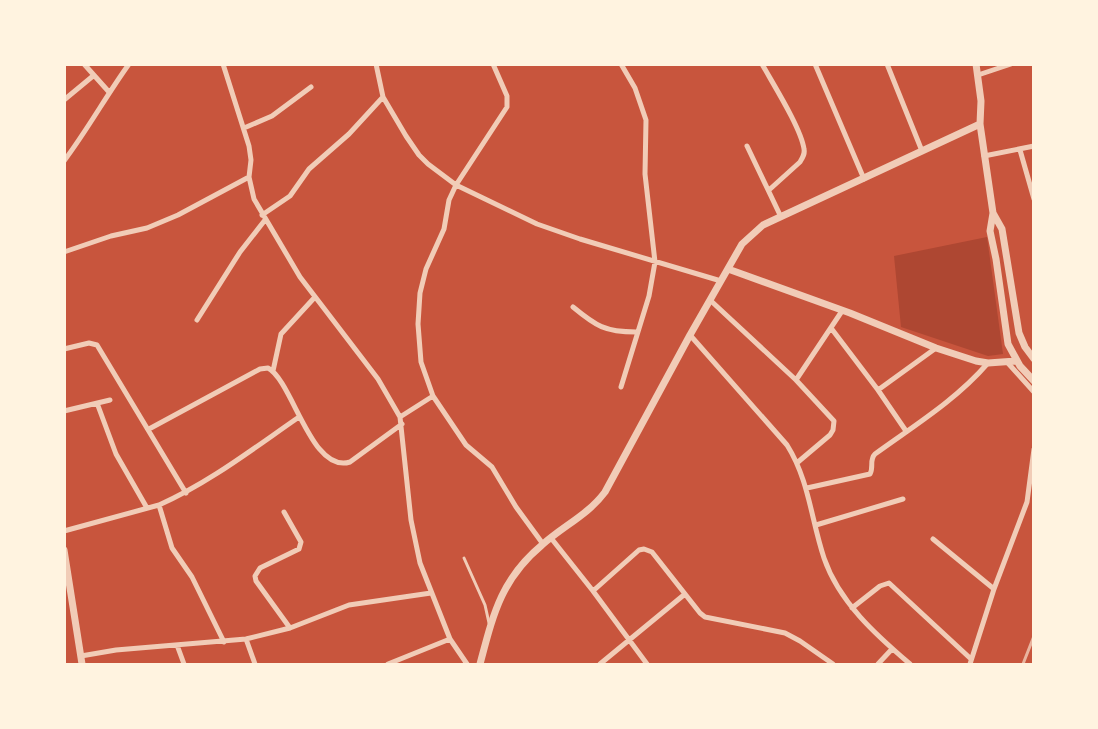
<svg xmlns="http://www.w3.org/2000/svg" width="1098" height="729" font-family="'Libre Baskerville',serif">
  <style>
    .green { fill: #ae4732 }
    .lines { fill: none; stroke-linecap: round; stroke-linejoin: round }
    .service { stroke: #f1ccb7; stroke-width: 3 }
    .minor { stroke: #f1ccb7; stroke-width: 5 }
    .tertiary { stroke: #f1ccb7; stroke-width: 7 }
    .rail { stroke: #e9b49f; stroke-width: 3 }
  </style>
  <rect width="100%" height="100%" fill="#c8553d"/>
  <path class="green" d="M987,237L1003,354L988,356L901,327L894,256Z"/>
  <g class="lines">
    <path class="service" d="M464,558L485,605L489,623"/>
    <path class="minor" d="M84,64L109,92
      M223,64L249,146L251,160L249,177L254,199L300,277L378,379L400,417L411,520L420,563L450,639L467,664
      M376,64L383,97L406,136L419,155L428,164L456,185L537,224L580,239L721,281
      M493,64L507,96V107L456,185L449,200L444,229L426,269L420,293L418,324L421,362L433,396L466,445L492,467L516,507L543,544
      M762,64C773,84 801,128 804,149C805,154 803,157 800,162L769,190
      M815,64L864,179
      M887,64L922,151
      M978,75L1011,64
      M64,100L93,76
      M244,128L272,116L311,87
      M747,146L781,217
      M1020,150L1034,199
      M984,156L1034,146
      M64,161C88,129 106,96 129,64
      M262,215L290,196L309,169L349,134L383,97
      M64,252L111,236L147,228L178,215L249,177
      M710,300L796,380L834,421L833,430L830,435L798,462
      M573,307C596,326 605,332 636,332
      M197,320L240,252L265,220
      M831,328L878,390L906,431
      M690,335L787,445C809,480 811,519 824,558C839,602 876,635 910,664
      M64,349L89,343L97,345L186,493
      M1007,362L1034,392
      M273,371L281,334L315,297
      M796,380L842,311
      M621,387L649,296L655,262L645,174L646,120L635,88L621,64
      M878,390L936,348
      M97,403L116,454L147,508
      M64,411L110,400
      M400,417L433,396
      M149,429L260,369L268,368C293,381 311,474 350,462L402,424
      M807,488L870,474C874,467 869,460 875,454C915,425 956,400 988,363
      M159,505L172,548L192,577L224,642
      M284,512L301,542L299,549L260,568L255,576L256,581L290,628
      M816,525L903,499
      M64,531L159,505C209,483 254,448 299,417
      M551,538L593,591L647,664
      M933,539L994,589
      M593,591L639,550L644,549L652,552L700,613L705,617L785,633L800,641L833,664
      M852,608L880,586L889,583L971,659
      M246,639L255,664
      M177,645L184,664
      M81,656L116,650L246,639L290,628L349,605L431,593
      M388,664L450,639
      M600,664L685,594
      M878,664L892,649
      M970,664L994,589L1027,502L1034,449"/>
    <path class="tertiary" d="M976,64L981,101L980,124L993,213
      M728,269L850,313L936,348L976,361L988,363L1016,361
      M1034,359L1025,347L1019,333L1002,229L993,213L990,231L996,259L1008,344L1020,366L1034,381
      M64,550L82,664
      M480,664C493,615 501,579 542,545C563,526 588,515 605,492L690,335L742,244L763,225L980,124"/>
    <path class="rail" d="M1023,664L1034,636"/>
  </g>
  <rect width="1098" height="729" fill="none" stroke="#fff3e0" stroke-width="132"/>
</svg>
